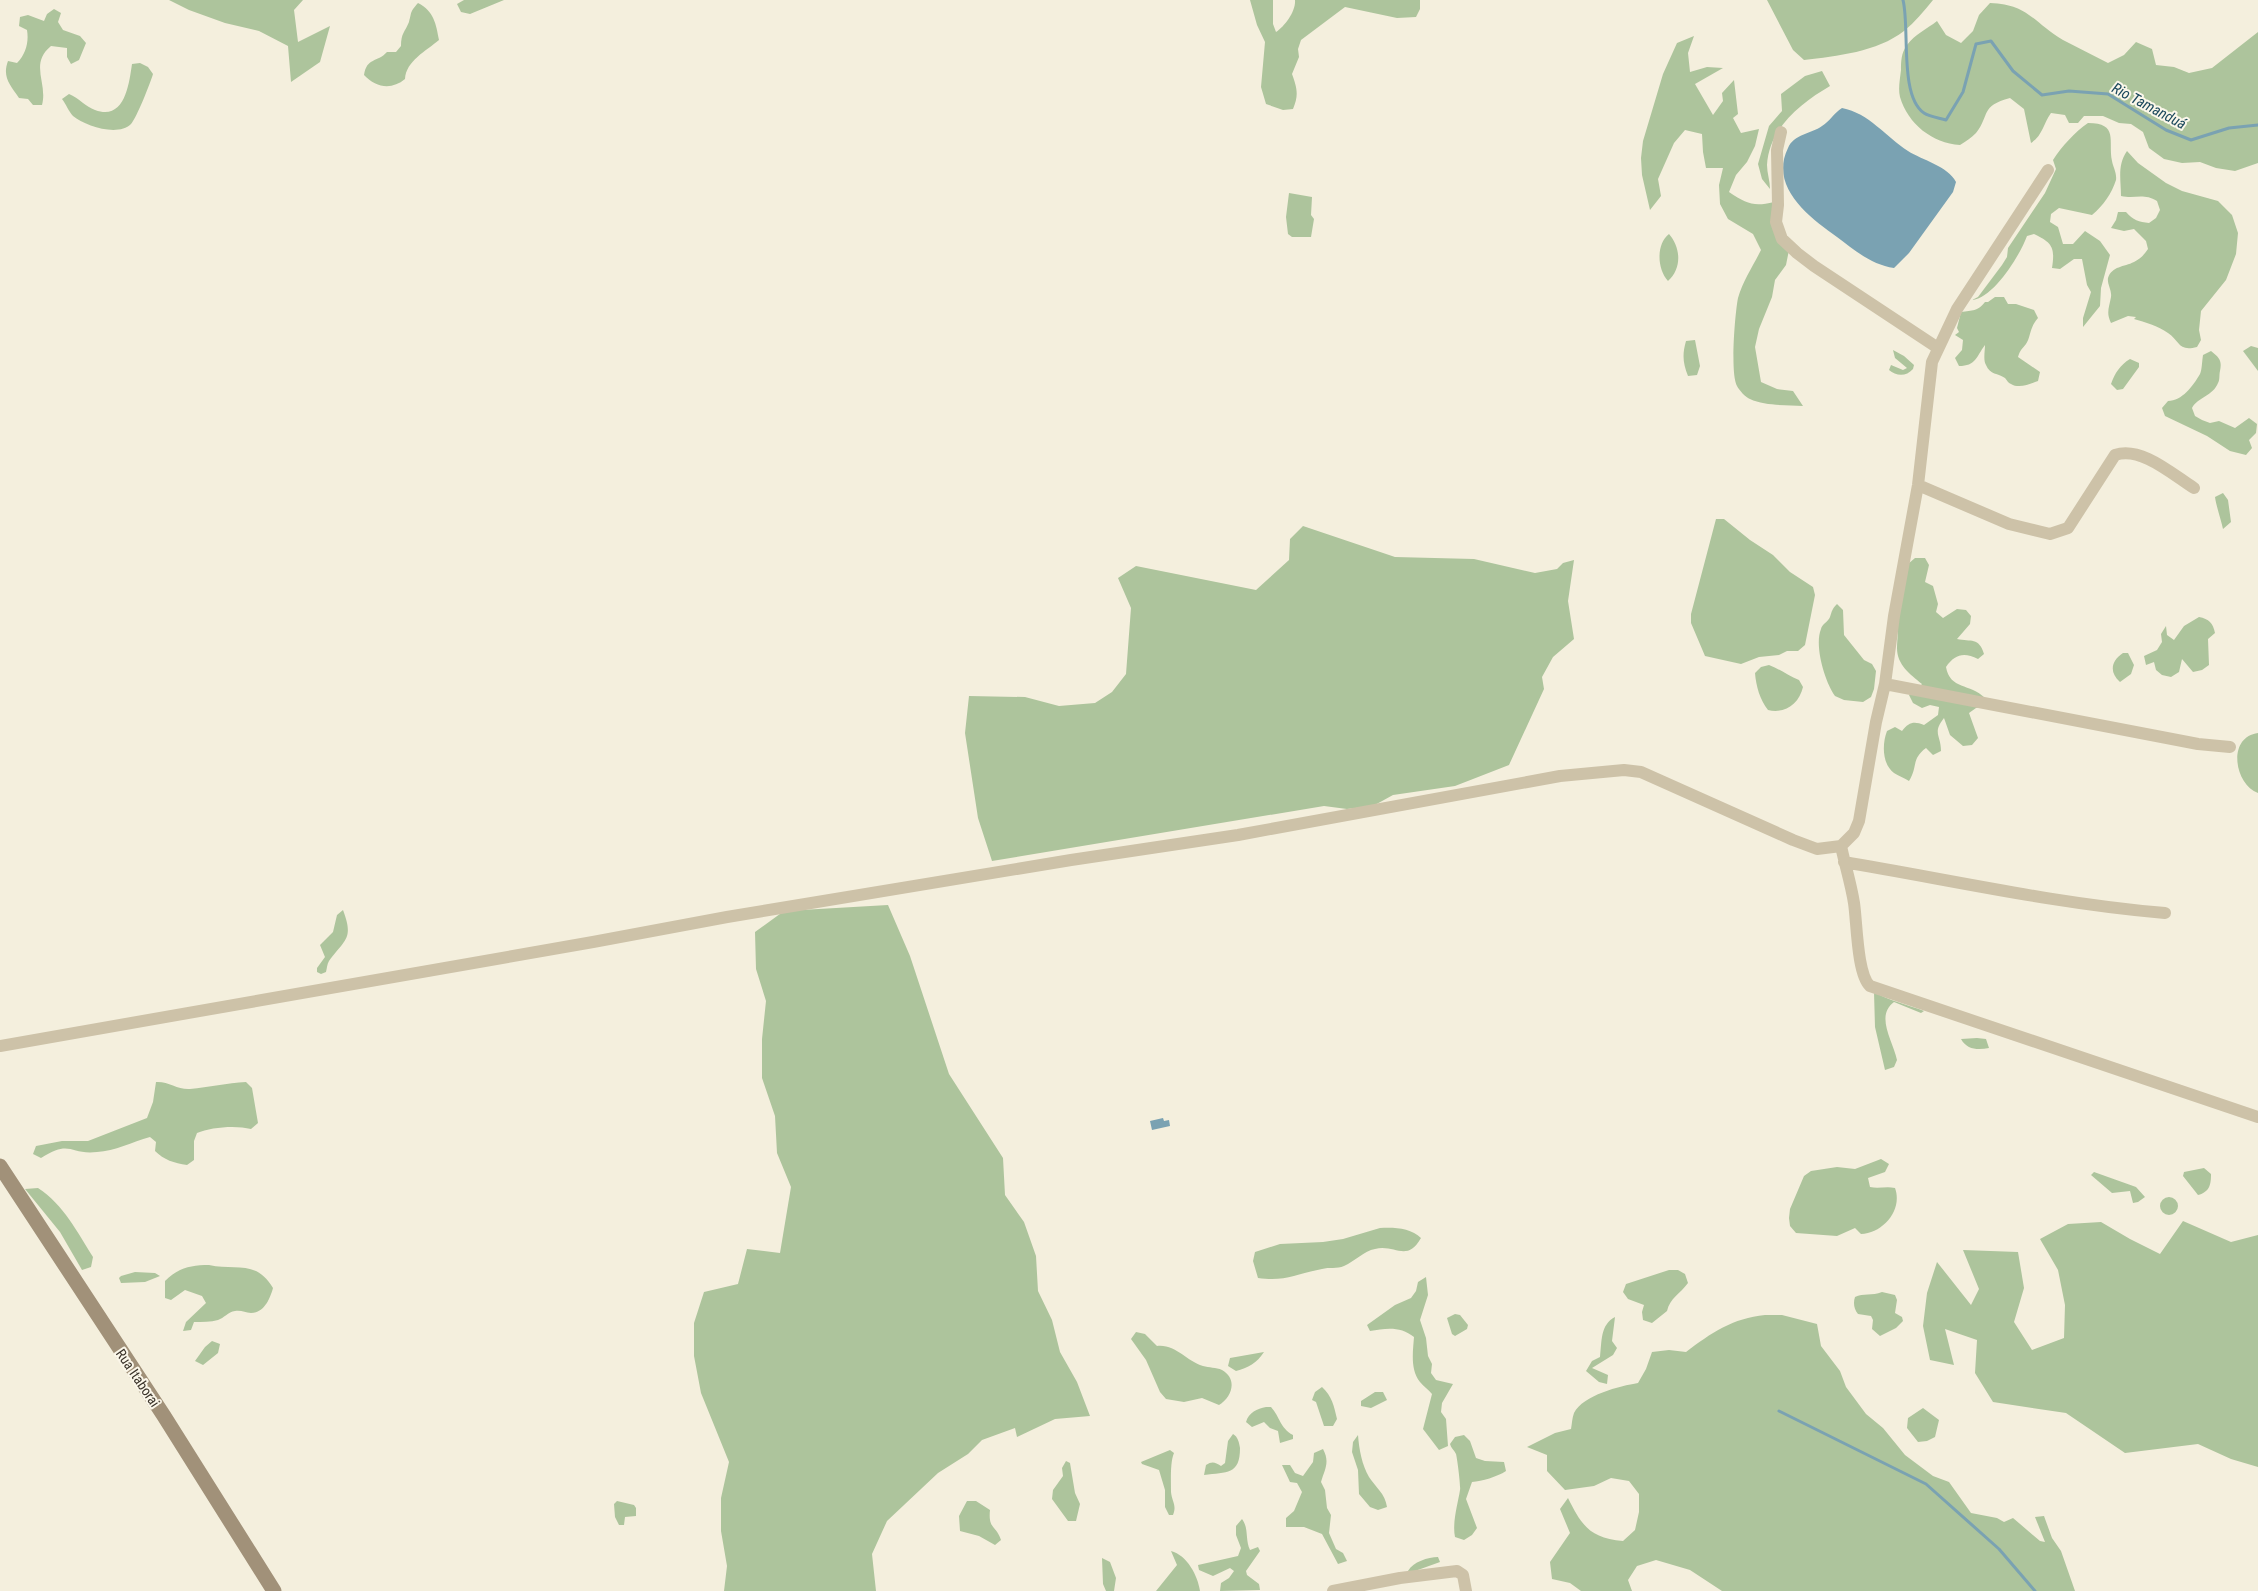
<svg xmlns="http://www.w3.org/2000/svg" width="2258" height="1591" font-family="'Roboto Condensed',sans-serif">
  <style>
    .green { fill: #adc49c }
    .water { fill: #7aa2b2 }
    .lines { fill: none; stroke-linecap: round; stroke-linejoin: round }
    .stream { stroke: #7aa2b2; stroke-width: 3 }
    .street { stroke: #cdc2a8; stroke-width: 12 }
    .secondary { stroke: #a19179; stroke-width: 15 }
    .labels { text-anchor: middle; stroke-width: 4; stroke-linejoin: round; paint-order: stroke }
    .street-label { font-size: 14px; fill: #393229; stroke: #fbf7ea }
    .water-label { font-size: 15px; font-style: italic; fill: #1c495d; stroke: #fbf7ea }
  </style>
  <rect width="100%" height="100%" fill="#f4efdd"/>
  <path class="green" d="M169,0H303L294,10L298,42L330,26L320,62L291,82L288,46L259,31L225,23L189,10Z
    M464,0H504L470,14L461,12L457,4Z
    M1250,0H1273V24L1276,32C1285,26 1296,11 1295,0H1420V9L1416,17L1397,18L1345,7L1301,40L1298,49L1299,57L1292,74C1297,88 1299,95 1293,109L1283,110L1266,104L1261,87L1265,42L1257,25Z
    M1767,0H1933C1924,11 1915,22 1904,31C1877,52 1837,56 1804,60L1793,50Z
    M418,3C434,11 436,24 439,40C426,51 406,61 405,79C392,90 376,88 364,75C367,57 377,63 387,52H396L401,46C401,33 405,32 409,22C412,11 410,12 418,3Z
    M1990,3C2028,4 2034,23 2063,40C2078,48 2093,55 2108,63L2124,55L2136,42L2152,49L2156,65L2174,67L2189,73L2212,68L2258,32V163L2235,171L2216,168L2200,162L2182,163L2164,159L2149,148L2143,132L2131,124L2119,123L2103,116H2084L2078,123H2069L2065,115L2051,113C2043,124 2043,135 2031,143L2024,109L2010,98C1980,106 1990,115 1976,133C1971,138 1966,141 1960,145C1932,143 1908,124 1900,97C1898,89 1900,79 1901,70C1901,62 1901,53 1907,45C1915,34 1927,29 1937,21L1946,35L1961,43L1973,31L1979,15Z
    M54,9L61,13L58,22L63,30L80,36L86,43L79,60L71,64L67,57V48L51,46C29,64 48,83 42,105H33L28,99L19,98C10,85 2,77 8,61L17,63C26,54 29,42 27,30L19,26L20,17L28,15L44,21L47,14Z
    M1694,36L1688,53L1690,72L1707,67L1723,68L1695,84L1713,115L1723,101L1722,93L1734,80L1738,114L1733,118L1741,133L1759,129L1755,146L1747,162L1736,175L1729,192C1747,204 1754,207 1774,202L1789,250L1786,265L1775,280L1772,297L1759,329L1755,347L1761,382L1777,389L1793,391L1803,406C1787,405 1765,406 1750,399C1746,398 1739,390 1737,386C1730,374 1735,313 1738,298C1743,281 1753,266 1761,250L1753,234L1728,219L1720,204L1719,185L1723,168H1706L1703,152L1702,134L1685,130L1674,143L1658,179L1661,196L1650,210L1642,175L1641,158L1643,141L1663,74L1677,43Z
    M140,63L148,67L153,74C150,84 137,117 131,124C118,137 85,126 73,116C69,112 66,104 62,99L69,94C79,98 86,107 95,110C125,121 129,84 132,64Z
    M1822,71L1830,86C1801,103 1769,128 1767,165C1767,173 1770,181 1770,189L1762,179L1758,164L1769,126L1782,111L1781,94L1805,76Z
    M2088,123C2119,123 2108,141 2112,161C2113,167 2117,173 2116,180C2112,193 2103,206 2092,215L2059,208L2051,214L2050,222L2058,227L2063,244H2073L2085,231L2100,241L2110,255L2101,288L2100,306L2083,327V318L2091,292L2087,285L2082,259H2074L2060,269L2052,268C2055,248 2053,243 2034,234L2027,236C2020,255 1994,298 1972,300L1978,297L2002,265L2007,257L2008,248L2045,193L2056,169L2053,160C2062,146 2075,132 2088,123Z
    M2127,151L2138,163L2166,183L2182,191L2218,201L2232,215L2238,233L2236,254L2226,280L2201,311L2199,330L2201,340L2197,347C2178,352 2180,341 2168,333C2158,326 2145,322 2134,319L2136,317L2128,316L2111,323C2106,313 2109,308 2111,297C2112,290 2107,284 2108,278C2112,266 2124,267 2134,262C2140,259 2144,255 2148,249L2146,241L2134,229L2124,231L2111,228L2116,220L2118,212H2126C2133,220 2139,222 2149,223L2156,218L2160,210L2157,201C2144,193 2135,199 2121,196C2121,180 2117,165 2127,151Z
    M1289,193L1312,197L1311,215L1314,219L1311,237H1292L1288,234L1286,217Z
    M1669,234C1681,248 1682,268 1668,281C1657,269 1656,244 1669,234Z
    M1995,297H2004L2008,304H2016L2034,310L2038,318C2029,328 2031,337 2026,344C2022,349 2020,350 2018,357L2040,372L2038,381C2030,384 2019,389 2011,384C2008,383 2007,380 2005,378C1998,373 1990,375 1986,365C1983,360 1985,351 1985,345C1976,357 1976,366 1959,366L1955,358L1962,350L1963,340L1955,335L1959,332L1957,328L1961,312C1973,310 1977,312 1985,302H1988Z
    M1695,340L1700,366L1697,375L1688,376C1683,363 1682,355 1686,341Z
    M2251,346L2258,348V371L2243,351Z
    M1893,350L1904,356L1914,365L1913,369C1906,377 1896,376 1889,370L1891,365L1903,370L1907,368L1895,358Z
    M2211,351C2220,358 2222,361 2220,371C2219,375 2220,380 2218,383C2213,396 2198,397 2192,408L2195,416L2202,420L2210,423L2219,421L2235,428L2249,418L2257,424L2256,433L2249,440L2252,448L2246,455L2230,451L2207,436L2165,416L2162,408L2168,401C2182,401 2193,386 2200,374C2202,370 2202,361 2203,355Z
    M2130,359L2139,363V367L2123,389L2117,390L2111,384C2115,373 2120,365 2130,359Z
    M2223,493L2228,500L2231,522L2223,529C2221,520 2216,505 2215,497Z
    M1716,519H1724L1750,540L1773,555L1790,572L1813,587L1815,595L1805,645L1798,651H1787L1779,655L1759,657L1741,664L1705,656L1691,623V614Z
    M1303,526L1395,557L1474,559L1535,573L1557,569L1563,563L1574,560L1568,601L1574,639L1553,657L1542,677L1544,689L1509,765L1455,786L1393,795L1373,806L1347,809L1324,806L992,861L978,818L965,733L969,696L1025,697L1059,706L1095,703L1112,692L1126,674L1131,608L1118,578L1136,566L1256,590L1289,560L1290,539Z
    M1915,558H1925L1929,565L1925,582L1933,586L1938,604L1936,612L1943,618L1957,609L1966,610L1971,616L1970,624L1957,639C1971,642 1979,637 1984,654L1978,659C1964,652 1955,654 1946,667C1950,690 1970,683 1985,698V707L1976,708L1969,713L1978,738L1972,745L1963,746L1950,735L1944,718C1932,733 1941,735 1941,751L1933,755L1926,748C1911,759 1918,767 1909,781C1905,778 1898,776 1894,773C1882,764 1882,744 1887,731L1895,727L1902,731C1909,722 1914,721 1924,725L1938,715L1939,707L1930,705L1922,708L1913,703L1909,695L1916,691L1922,684C1910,674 1897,665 1897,648C1897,639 1899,633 1896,624L1908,564Z
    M1837,604L1843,610L1844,635L1864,660L1872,664L1876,671L1874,689L1871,697L1863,702L1844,700L1835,696C1825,682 1814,646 1821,629C1822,624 1828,622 1830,617C1832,611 1832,609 1837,604Z
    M2199,617C2209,619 2213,623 2215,633L2208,639L2209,665L2202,670L2193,672L2182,659L2179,672L2171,677L2162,675L2156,670L2154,662L2146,665L2144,656L2157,650L2162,642L2161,634L2166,626L2167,635L2174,640L2184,626Z
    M2123,653H2128L2134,665L2131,674L2120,682C2109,672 2111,661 2123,653Z
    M1769,665C1780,669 1788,676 1799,680L1803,687C1799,704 1785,714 1768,710C1760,700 1756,686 1755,673L1761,667Z
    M2258,733V793C2234,784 2227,737 2258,733Z
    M888,905L910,956L949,1074L1003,1158L1005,1195L1024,1222L1036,1256L1038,1291L1052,1320L1060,1352L1077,1382L1090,1416L1055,1419L1017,1437L1015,1428L982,1440L968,1454L938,1473L887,1521L872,1554L876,1591H724L727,1566L721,1531V1498L729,1462L701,1393L694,1356V1323L704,1292L738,1284L747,1249L780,1253L791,1187L777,1153L775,1116L762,1078V1039L766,1001L756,969L755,932L784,911Z
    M343,910C354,939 345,939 329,961C327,964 327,968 326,972L321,974L317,972V968L325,957L320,945L333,932L337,915Z
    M1874,992C1887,1000 1909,1005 1924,1011L1921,1013L1894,1002C1875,1016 1893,1041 1897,1060L1894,1067L1885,1070L1875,1027Z
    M1977,1038L1986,1039L1989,1048C1978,1050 1967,1050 1961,1039Z
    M156,1082C168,1081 178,1090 190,1089C209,1087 227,1083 246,1082L252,1088L258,1123L251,1129C236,1125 211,1127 197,1133L194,1141V1160L187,1165C174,1163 164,1160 155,1151L156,1142L150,1137C132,1142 115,1151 97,1152C69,1155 71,1139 41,1158L33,1154L36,1146L62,1141H88L147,1118L153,1102Z
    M1881,1159L1889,1164L1885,1172L1868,1178L1870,1187C1879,1189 1886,1186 1895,1188C1903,1210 1883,1233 1861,1234L1855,1228L1837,1236L1796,1233L1790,1226L1789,1218L1790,1209L1804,1176L1811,1171L1837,1167L1855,1169Z
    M2204,1168L2211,1174C2211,1184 2210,1192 2198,1195L2183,1176L2184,1172Z
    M2094,1172L2136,1187L2145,1197L2138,1202L2133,1203L2130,1191L2112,1193L2091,1175Z
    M38,1188C64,1205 77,1232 93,1257L91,1267L82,1270L60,1232L25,1189Z
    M2160 1206a9 9 0 1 1 18 0a9 9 0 1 1-18 0Z
    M2183,1221L2231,1242L2258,1235V1467L2231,1459L2198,1444L2125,1453L2066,1413L1993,1402L1975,1373L1977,1340L1945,1329L1954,1365L1930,1360L1923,1326L1927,1293L1937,1262L1971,1305L1979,1289L1963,1250L2018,1252L2024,1288L2014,1322L2032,1350L2064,1338L2065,1305L2058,1270L2040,1239L2068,1224L2101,1222L2130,1239L2160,1254Z
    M1380,1228C1394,1227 1411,1228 1421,1238C1407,1263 1395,1244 1375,1249C1364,1251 1355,1261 1344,1266C1337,1269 1329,1267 1322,1269C1296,1274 1285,1282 1258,1278L1253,1261L1255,1252L1280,1244L1323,1242L1343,1239Z
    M209,1265C235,1271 256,1259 273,1288C270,1299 264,1313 251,1313C245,1313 242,1310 235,1311C228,1312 224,1318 218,1320C211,1322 202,1322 194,1322L191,1330L183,1331L186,1322L206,1303L202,1296L185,1290L171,1300L165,1298V1281C178,1268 191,1265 209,1265Z
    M1669,1270H1678L1685,1274L1688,1283C1680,1294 1670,1298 1667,1311L1652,1323L1643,1320L1642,1312L1644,1305L1628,1299L1623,1292L1626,1284Z
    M135,1272L155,1273L160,1276L145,1282L121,1283L119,1278L121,1276Z
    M1426,1277L1428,1295L1420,1320L1426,1338L1428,1356L1432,1364L1431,1373L1436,1380L1453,1384L1442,1403L1441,1412L1446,1419L1448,1446L1439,1450L1423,1429L1432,1394C1428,1389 1424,1387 1420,1382C1410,1370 1413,1351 1414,1337C1401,1326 1386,1328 1370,1331L1367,1325L1395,1305L1411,1298L1416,1291L1418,1282Z
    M1882,1292L1895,1295L1897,1300L1895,1313L1902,1317L1903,1321L1896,1328L1880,1336L1872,1329L1873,1320L1871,1316L1858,1314C1854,1309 1853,1303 1855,1297C1863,1293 1872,1296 1882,1292Z
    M1455,1314L1460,1315L1468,1325L1467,1329L1455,1336L1452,1334L1447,1318Z
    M1765,1315H1782L1817,1324L1821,1346L1840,1371L1846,1387L1866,1414L1883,1428L1905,1455L1933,1476L1949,1482L1971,1513L1997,1518L2004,1522L2013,1518L2040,1541L2045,1542L2035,1517L2044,1516L2052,1538L2061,1551L2075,1591H1722L1690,1570L1656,1560L1637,1566L1628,1580L1632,1591H1581L1570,1583L1552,1579L1550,1562L1570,1533L1560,1509L1568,1498C1582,1526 1590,1538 1623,1541L1635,1530L1639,1512V1494L1629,1481L1611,1478L1594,1486L1565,1490L1547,1471V1455L1527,1447L1555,1433L1571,1429C1572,1424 1572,1418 1574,1413C1583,1395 1620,1386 1638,1383L1646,1369L1652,1352L1669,1350L1686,1352C1711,1333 1733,1318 1765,1315Z
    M1615,1317L1612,1341L1617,1348L1613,1355L1592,1368L1608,1375L1607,1384L1599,1382L1586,1371L1592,1361L1600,1357C1602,1341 1600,1325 1615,1317Z
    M1136,1332L1145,1334L1157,1346C1176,1344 1186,1361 1203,1366C1209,1368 1216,1367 1222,1370C1238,1379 1232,1397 1219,1405L1202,1398L1184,1402L1166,1399L1160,1392L1146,1360L1131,1339Z
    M212,1341L220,1344L218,1353L203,1365L195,1361L205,1347Z
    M1264,1352C1257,1363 1248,1368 1236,1371L1228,1366L1230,1358Z
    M1322,1387C1332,1396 1334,1406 1337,1419L1333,1426H1324L1316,1402L1312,1400L1315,1392Z
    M1375,1392H1383L1387,1400L1371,1408L1361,1406V1401Z
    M1266,1407H1271C1280,1417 1280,1428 1293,1435V1439L1280,1443L1278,1431L1270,1428L1264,1422L1252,1427L1246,1422C1249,1412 1257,1409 1266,1407Z
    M1923,1408L1939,1420L1935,1437L1927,1441L1918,1442L1907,1428L1908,1418Z
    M1233,1434C1238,1437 1239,1442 1240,1448C1240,1475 1227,1472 1204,1475L1206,1465C1212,1461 1215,1462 1221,1466L1225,1463L1228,1441Z
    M1358,1435C1359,1449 1362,1465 1369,1477C1376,1488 1385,1493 1387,1507L1378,1510L1370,1507L1359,1494L1358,1470L1352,1452L1353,1442Z
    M1464,1435L1470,1441L1476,1458L1485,1461L1504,1462L1506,1471C1497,1477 1482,1481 1472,1482L1466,1499L1477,1528L1472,1535L1464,1540L1455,1537C1452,1523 1458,1503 1460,1490C1461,1487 1457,1457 1456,1454C1454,1450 1451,1448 1450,1444L1455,1437Z
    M1323,1449C1330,1462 1325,1469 1321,1482L1325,1490L1327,1508L1331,1515L1329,1533L1336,1549L1343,1553L1347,1561L1338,1564L1322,1534L1304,1527H1286V1518L1294,1511L1302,1492L1297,1483L1290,1482L1282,1465H1290L1295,1473L1303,1476L1313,1462L1314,1453Z
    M1170,1450L1174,1453C1170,1462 1171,1481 1171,1492C1172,1502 1177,1505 1173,1515H1169L1165,1507V1490L1159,1470L1142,1464L1141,1462Z
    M1066,1461L1070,1463L1075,1493L1080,1504L1076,1521H1068L1052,1499L1053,1490L1063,1476L1062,1468Z
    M617,1501L634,1505L636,1508V1516L625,1517L624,1525H619L615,1517L614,1504Z
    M967,1501H976L990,1510C988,1529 996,1525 1001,1540L995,1545L979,1536L960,1531L959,1516Z
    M1242,1519C1249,1528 1245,1540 1250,1550L1258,1547L1260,1551L1246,1571L1247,1575L1259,1584L1260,1590L1220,1591L1221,1583L1229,1578L1234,1571L1230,1568L1213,1576L1199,1570L1198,1565L1238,1556L1241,1548L1236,1535V1526Z
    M1171,1551C1187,1555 1198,1576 1200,1591H1156L1177,1565Z
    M1438,1557L1440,1562L1415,1571H1408C1413,1562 1428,1557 1438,1557Z
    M1102,1558L1110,1562L1116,1578L1114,1591H1106L1103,1584Z"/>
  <path class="water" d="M1842,108C1869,113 1886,137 1908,151C1922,160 1948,166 1956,182L1953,192L1909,253L1894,268C1872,265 1854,250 1837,237C1809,217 1769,187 1788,148C1794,134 1811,134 1822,126C1830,121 1834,113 1842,108Z
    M1163,1118L1164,1121L1169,1120L1170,1126L1152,1130L1150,1121Z"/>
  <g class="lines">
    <path class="stream" d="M1903,0C1910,27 1899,96 1924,113C1930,117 1940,118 1946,120L1963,92L1976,44L1991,41L2013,71L2042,95L2069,91L2108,94L2166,130L2191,140L2229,128L2258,125
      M1779,1411L1926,1484L1999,1549L2035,1591"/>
    <path class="street" d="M1781,132L1777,150L1778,205L1776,222L1782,239L1797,253L1814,266L1938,348
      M1918,485L2009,524L2050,534L2068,528L2115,455C2141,446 2172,474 2194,488
      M1885,684L2198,744L2230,747
      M1841,846C1845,865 1851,884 1854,903C1857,923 1857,974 1870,986L2258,1117
      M1844,862C1951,880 2057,904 2165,913
      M0,1046L593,942L727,917L1071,860L1238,835L1560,776L1624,770L1641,772L1793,840L1817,849L1841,846L1854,833L1859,821L1876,722L1885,684L1894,616L1918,485L1932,362L1957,309L2048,170
      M1333,1591L1400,1578L1457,1571L1463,1575L1466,1591"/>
    <path class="secondary" d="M0,1166L164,1416L274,1591"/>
  </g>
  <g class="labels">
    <g class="street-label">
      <text transform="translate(138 1378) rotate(56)" y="5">Rua Itaborai</text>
    </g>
    <g class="water-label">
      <text transform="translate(2149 106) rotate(28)" y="5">Rio Tamanduá</text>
    </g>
  </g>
</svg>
